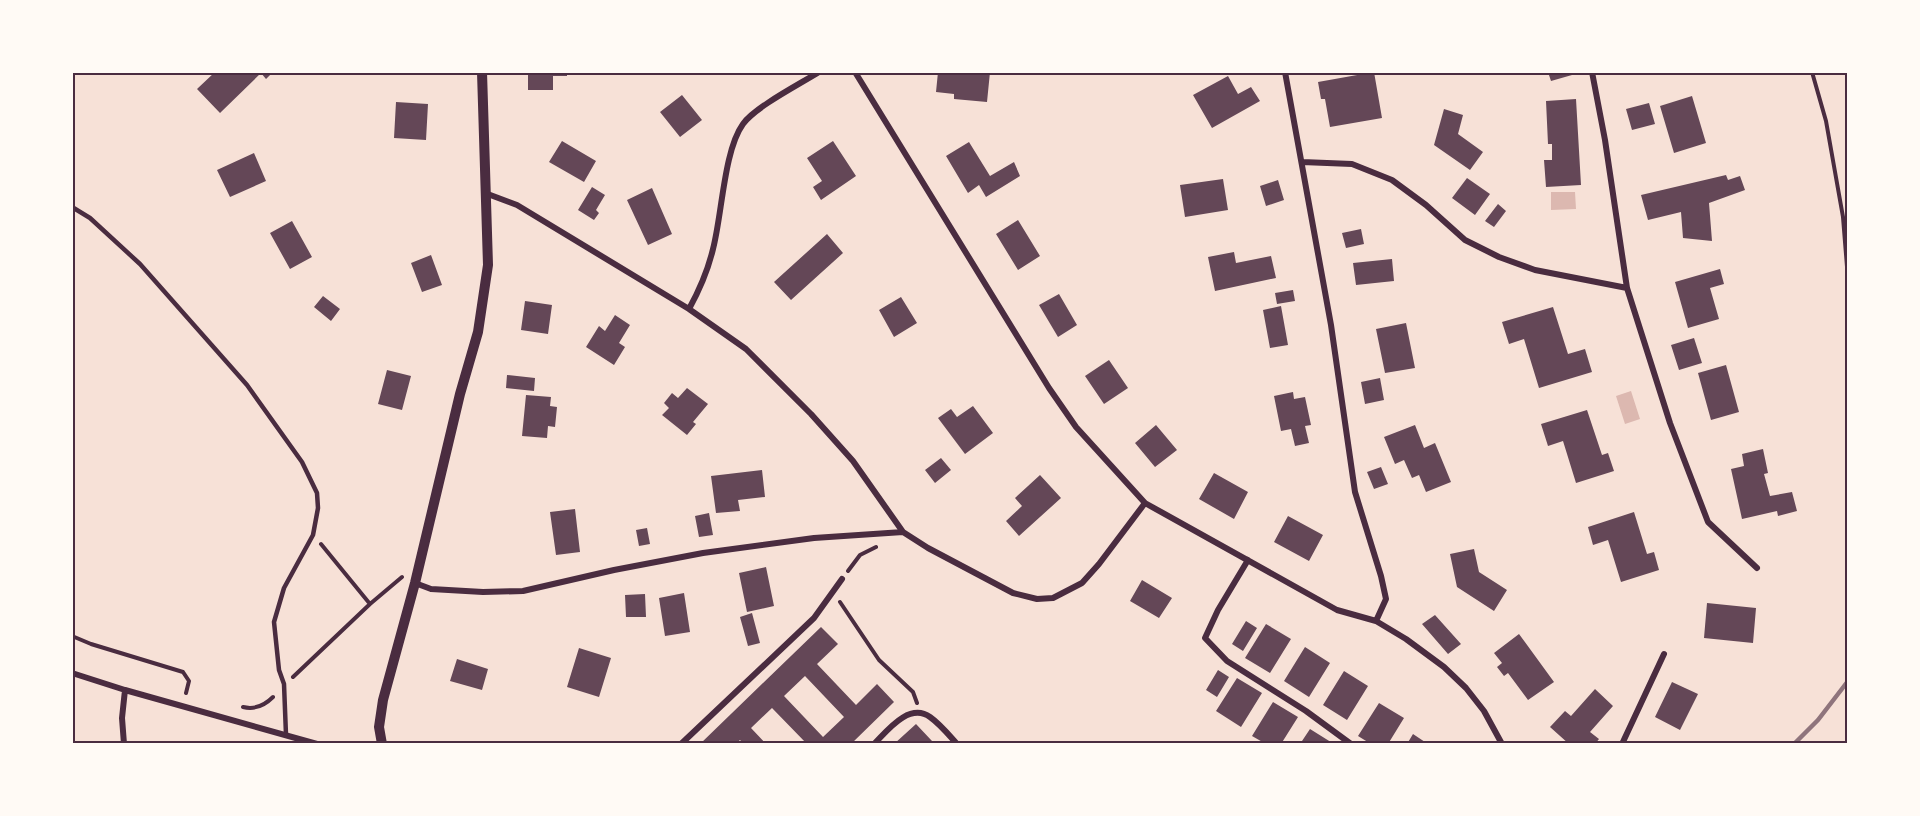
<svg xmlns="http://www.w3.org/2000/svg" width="1920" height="816" font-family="'Nunito Sans',sans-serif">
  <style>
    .water { fill: #dcb8b0 }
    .building { fill: #644757; fill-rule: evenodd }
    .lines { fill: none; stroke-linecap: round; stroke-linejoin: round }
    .path { stroke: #4a2c40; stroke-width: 4 }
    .service { stroke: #4a2c40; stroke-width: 4.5 }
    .minor { stroke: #4a2c40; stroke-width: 6 }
    .tertiary { stroke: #4a2c40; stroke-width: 10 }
    .rail { stroke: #8f747c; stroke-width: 4.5 }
    .neatline { fill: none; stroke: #4a2c40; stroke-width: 2 }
  </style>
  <rect width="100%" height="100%" fill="#f7e1d7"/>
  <path class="water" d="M1551,192H1575L1576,209L1551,210Z
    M1631,391L1640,419L1625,424L1616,396Z"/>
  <path class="building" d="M215,72L220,74L222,72H273L266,79L261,73L220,113L197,89Z
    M528,72H567V76H553V90H528Z
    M938,72H990L987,102L954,99V94L936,92Z
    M1374,72L1382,118L1330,127L1325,99H1321L1318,82Z
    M1548,72H1579V73L1551,81Z
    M1228,76L1238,94L1251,87L1260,101L1212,128L1193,95Z
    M682,95L702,120L680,137L660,112Z
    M1692,96L1706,143L1674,153L1660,106Z
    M1576,99L1581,185L1546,187L1544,160H1552V144H1548L1546,101Z
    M396,102L428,104L426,140L394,138Z
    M1649,103L1655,124L1632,130L1626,109Z
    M1444,109L1463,115L1458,134L1483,152L1470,170L1434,145Z
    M562,141L596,161L584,182L549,162Z
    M833,141L856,176L821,200L813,187L822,181L807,158Z
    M969,142L990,176L1014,162L1020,176L986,197L979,185L968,193L946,156Z
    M254,153L266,181L230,197L217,170Z
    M1726,175L1728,180L1740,176L1745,190L1709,203L1712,241L1683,238L1681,212L1648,220L1641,195Z
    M1467,178L1490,194L1475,215L1452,198Z
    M1223,179L1228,210L1185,217L1180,185Z
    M1278,180L1284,200L1266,206L1260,186Z
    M592,187L605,195L596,210L599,213L594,220L578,210Z
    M652,188L672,234L648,245L627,200Z
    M1498,204L1506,211L1494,227L1485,221Z
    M1018,220L1040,256L1018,270L996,234Z
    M292,221L312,257L290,269L270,233Z
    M1361,229L1364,244L1346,248L1342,233Z
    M827,234L843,253L791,300L774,282Z
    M1234,252L1236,263L1271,256L1276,278L1215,291L1208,257Z
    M431,255L442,285L422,292L411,263Z
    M1392,259L1394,281L1356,285L1353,263Z
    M1720,269L1724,284L1710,288L1719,319L1688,328L1675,282Z
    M1293,290L1295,301L1277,304L1275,293Z
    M1059,294L1077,325L1058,337L1039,305Z
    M323,296L340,309L331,321L314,307Z
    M901,297L917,323L894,337L879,310Z
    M525,301L552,305L548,334L521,330Z
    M1281,306L1288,345L1270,348L1263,310Z
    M1553,307L1568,354L1585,349L1592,372L1539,388L1524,339L1509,344L1502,322Z
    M615,315L630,325L619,343L625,347L614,365L586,347L599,326L605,331Z
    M1406,323L1415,368L1385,373L1376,329Z
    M1694,338L1702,363L1679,370L1671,345Z
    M1109,360L1128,388L1104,404L1085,376Z
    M1726,365L1739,412L1711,420L1698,373Z
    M387,370L411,376L402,410L378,404Z
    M507,375L535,378L534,391L506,388Z
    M1380,378L1384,400L1365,404L1361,382Z
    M687,388L708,404L693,422L696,424L687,435L662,415L669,408L664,403L672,393L678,398Z
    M1293,392L1294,399L1305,397L1311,425L1305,426L1309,443L1295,446L1291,429L1281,431L1274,396Z
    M526,395L551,397L550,406L557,407L555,427L548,426L547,438L522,436Z
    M973,406L993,433L965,454L938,418L951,409L957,417Z
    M1587,410L1602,455L1608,453L1614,471L1576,483L1563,441L1548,446L1541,424Z
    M1156,425L1177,450L1155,467L1135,443Z
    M1415,425L1424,448L1435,443L1451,482L1426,492L1419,475L1412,478L1404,460L1395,464L1384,437Z
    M1763,449L1768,473L1764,474L1770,496L1792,492L1797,511L1778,516L1777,511L1742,519L1731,469L1744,466L1742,454Z
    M941,458L951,470L935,483L925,470Z
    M1381,467L1388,484L1374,489L1367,472Z
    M762,470L765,497L738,500L740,511L716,513L711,476Z
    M1214,473L1248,492L1234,519L1199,499Z
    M1040,475L1061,498L1019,536L1006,521L1022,506L1015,498Z
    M575,509L580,552L556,555L550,512Z
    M1634,512L1647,554L1654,552L1659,570L1621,582L1608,540L1593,545L1588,527Z
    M709,513L713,535L699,537L695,516Z
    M1288,516L1323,535L1309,561L1274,542Z
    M647,528L650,544L639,546L636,530Z
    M1474,549L1479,572L1507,590L1494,611L1457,587L1450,554Z
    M766,567L774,606L747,612L739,573Z
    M1142,580L1172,598L1159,618L1130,601Z
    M684,593L690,632L665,636L659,598Z
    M645,594L646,617H626L625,595Z
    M1707,603L1756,608L1753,643L1704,638Z
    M752,613L760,643L748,646L740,617Z
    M1435,615L1461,644L1448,654L1422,624Z
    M1246,621L1257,628L1243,651L1232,644Z
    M1266,624L1291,639L1270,673L1245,658Z
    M821,627L838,644L817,664L856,705L877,684L894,702L851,744H807L772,708L751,728L766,744H744L740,740L735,744H700ZM805,676L844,717L823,737L784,696Z
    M1519,634L1554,682L1528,700L1508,673L1504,676L1497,667L1502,663L1494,653Z
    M1305,647L1330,663L1309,697L1284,681Z
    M579,648L611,658L599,697L567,687Z
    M457,659L488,669L482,690L450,681Z
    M1218,670L1229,677L1217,697L1206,690Z
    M1344,671L1368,686L1347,720L1323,705Z
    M1237,678L1262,693L1241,727L1216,711Z
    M1672,682L1698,694L1680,730L1655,717Z
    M1595,689L1613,706L1590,732L1599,739L1595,744H1569L1550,727L1565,711L1571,716Z
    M1273,702L1298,717L1281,744H1266L1252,736Z
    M1379,703L1404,718L1388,744H1371L1358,736Z
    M916,724L932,741L929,744H894Z
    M1310,729L1334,744H1300Z
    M1413,734L1428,744H1407Z"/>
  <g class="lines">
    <path class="path" d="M1812,72L1826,121L1843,217L1848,279
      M321,544L370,604
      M848,571L860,555L876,547
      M840,602L879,660L913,692L917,703
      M72,636L91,644L183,672L189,681L186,693
      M293,677L370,604L402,577
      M243,707C255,710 264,706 273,697"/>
    <path class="service" d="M72,207L90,218L140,264L247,385L302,462L317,493L318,508L313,535L284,588L274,622L279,670L284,684L286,735"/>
    <path class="minor" d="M855,72L1049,388L1076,427L1145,503L1337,610L1376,621L1406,639L1444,667L1466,688L1484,711L1502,744
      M1285,72L1331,325L1355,492L1381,576L1386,599L1376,621
      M1592,72L1605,140L1627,288L1670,423L1708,522L1757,568
      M1302,162L1352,164L1392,180L1426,205L1465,240L1499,257L1535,270L1627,288
      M485,193L517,205L689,309L746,349L811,414L853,461L903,532
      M689,309C700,289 708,270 713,249C722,215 724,150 743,124C755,107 800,84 819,72
      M1248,560L1218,610L1205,638L1227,661L1306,711L1351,744
      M415,583L431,589L483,592L523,591L614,570L703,553L814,538L903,532L928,548L1013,593L1037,599L1053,598L1082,583L1099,564L1145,503
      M72,673L125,690L317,744
      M124,744L122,718L125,690
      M681,744L814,618L842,579
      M874,744C887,731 909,702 930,717C940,724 949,735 957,744
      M1622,744L1664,654"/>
    <path class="tertiary" d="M382,744L379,727L383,700L415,583L460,394L478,332L488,265L482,72"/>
    <path class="rail" d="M1794,744L1818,720L1848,681"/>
  </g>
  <rect width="1920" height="816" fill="none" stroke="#fffaf5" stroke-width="147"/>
  <rect x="74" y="74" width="1772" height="668" class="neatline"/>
</svg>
